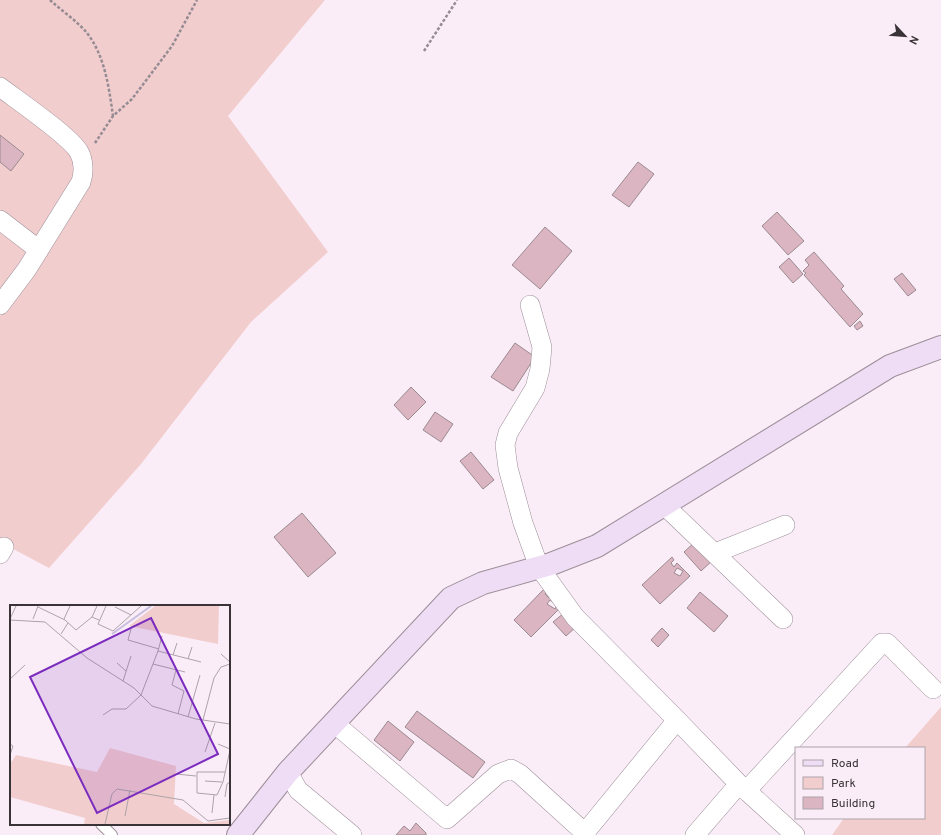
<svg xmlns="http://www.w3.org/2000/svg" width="941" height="835" font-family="Overpass,sans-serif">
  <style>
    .green { fill: #f2cdce }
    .building { fill: #dbb5c1; stroke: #9a8a8f; fill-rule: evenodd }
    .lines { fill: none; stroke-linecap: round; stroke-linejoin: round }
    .lane-casing { stroke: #9c8e98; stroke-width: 12 }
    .street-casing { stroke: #9c8e98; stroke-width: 20 }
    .secondary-casing { stroke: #9c8e98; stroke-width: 24 }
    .path { stroke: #958b92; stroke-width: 2.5; stroke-dasharray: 3 2; stroke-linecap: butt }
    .lane { stroke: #fff; stroke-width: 10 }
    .street { stroke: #fff; stroke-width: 19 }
    .secondary { stroke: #efddf5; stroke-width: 22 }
    .inset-river { fill: none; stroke: #c7bedf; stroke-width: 2 }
    .inset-road { fill: none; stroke: #ada3aa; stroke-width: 1 }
    .view { fill: #7b2cbf; fill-opacity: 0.15; stroke: #7b2cbf; stroke-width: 2 }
    .inset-edge { fill: none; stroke: #393337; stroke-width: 2 }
  </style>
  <rect width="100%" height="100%" fill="#fbedf7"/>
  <path class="green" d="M0,0H325L228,116L328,252L251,322L141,464L49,568L0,542Z
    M941,707V835H832L844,818H924V748H905Z"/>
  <path class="building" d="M0,135L24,154L11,171L0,162Z
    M638,162L654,174L629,207L612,195Z
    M777,212L804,241L788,255L762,226Z
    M545,227L572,251L540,289L512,265Z
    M814,252L844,286L841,289L863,314L850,327L804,275L806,273L803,271L809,265L805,260Z
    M789,258L803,274L793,283L779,267Z
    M902,273L916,290L908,296L894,279Z
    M860,321L863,326L857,330L854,326Z
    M515,343L535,357L513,391L491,377Z
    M411,387L426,402L408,420L394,405Z
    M435,412L453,424L441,442L423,430Z
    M471,452L494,480L483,489L460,461Z
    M302,513L336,553L308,577L274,537Z
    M695,542L712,561L701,571L684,552Z
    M672,557L674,560L671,563L674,567L677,563L690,576L660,604L642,585Z
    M677,568L683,571L680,576L674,573Z
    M545,588L548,591L545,594L549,598L552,594L563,605L531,637L514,620ZM550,600L557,605L555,609L547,604Z
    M700,592L728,616L714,632L687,608Z
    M564,613L576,627L566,636L553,622Z
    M662,628L669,635L658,647L651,640Z
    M417,711L485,762L473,778L405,727Z
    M388,721L414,742L400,761L374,740Z
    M416,823L426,833V835H396L404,826L410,831Z"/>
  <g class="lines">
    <defs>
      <path id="lane" d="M101,824L112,835"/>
      <path id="street" d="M0,87C17,100 70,136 79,152C84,161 84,173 81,182L27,269L0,305
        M0,220L39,250
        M530,305L542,347L540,369L535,388L508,433L505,445L508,468L523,523L539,567L575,617L677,720L739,784L695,835
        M664,505L783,619
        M715,553L785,525
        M0,554L4,547
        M334,723L447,819L498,774L511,769L520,774L585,833
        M288,772L298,790L352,835
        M739,784L795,835
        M746,791L882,643H887L933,689
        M583,835L677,720"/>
      <path id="secondary" d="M238,835L288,772L451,598L483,583L551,564L597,546L890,366L941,347"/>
    </defs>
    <use href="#lane" class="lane-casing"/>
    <use href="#street" class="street-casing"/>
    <use href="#secondary" class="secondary-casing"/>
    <path class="path" d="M50,0C62,11 77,21 87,33C105,56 109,88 113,116
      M424,51L457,0
      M95,143L113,116L132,99L172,46L197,0"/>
    <use href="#lane" class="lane"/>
    <use href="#street" class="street"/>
    <use href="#secondary" class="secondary"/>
  </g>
  <g transform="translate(10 605)">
    <rect width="220" height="220" fill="#fbedf7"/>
    <path d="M145,1H209L208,39L119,21ZM100,143L166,161L164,199L194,218L220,215V219H74L75,213L0,192V159L6,150L87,167Z" fill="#f2cdce"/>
    <path class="inset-river" d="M102,29L141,1"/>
    <path class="inset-road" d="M96,1L88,19L103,26L131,1M28,2L55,15L66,25L82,12L89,15M105,2L121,10M82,12L87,1M0,14L6,1M23,14L28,1M54,14L60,1M0,15L35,17L77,53L124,83L142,101L186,114L220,119M121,24L118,35L149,44M51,29L58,18M148,46L152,31M211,49L220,57M163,50L167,38M178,54L182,42M107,58L116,66M143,59L175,67M166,65L162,80L174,86L168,109M0,74L15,60M113,76L121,51M93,110L102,104H116L131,90L148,46L191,57M178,112L190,70M193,115L204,73L211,62L220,59M0,139L3,141L0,150M208,139L220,144M195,147L205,118M215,167H187V188L207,190L213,177L220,145M166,169L186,171M195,176L212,177M215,192L217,179L220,177M202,208L204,190M115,211L120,185M95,219L102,189L107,184L173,195L198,216L220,213"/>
    <path class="view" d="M141,13L208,149L87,208L20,72Z"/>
    <rect width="220" height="220" class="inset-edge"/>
  </g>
  <rect x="795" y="747" width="130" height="72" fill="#fbedf7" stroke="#ada3aa"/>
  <rect x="803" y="760" width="20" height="6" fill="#efddf5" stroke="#ada3aa"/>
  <text x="831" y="767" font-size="12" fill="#393337">Road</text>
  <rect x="803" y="777" width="20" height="12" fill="#f2cdce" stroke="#ada3aa"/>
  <text x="831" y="787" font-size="12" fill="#393337">Park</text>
  <rect x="803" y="797" width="20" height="12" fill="#dbb5c1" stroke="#ada3aa"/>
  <text x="831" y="807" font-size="12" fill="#393337">Building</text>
  <g transform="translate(905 36) rotate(116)" stroke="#fbedf7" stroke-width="3" paint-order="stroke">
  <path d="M0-3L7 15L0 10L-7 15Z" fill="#393337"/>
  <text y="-6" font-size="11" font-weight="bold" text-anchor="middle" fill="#393337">N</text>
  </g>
</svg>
